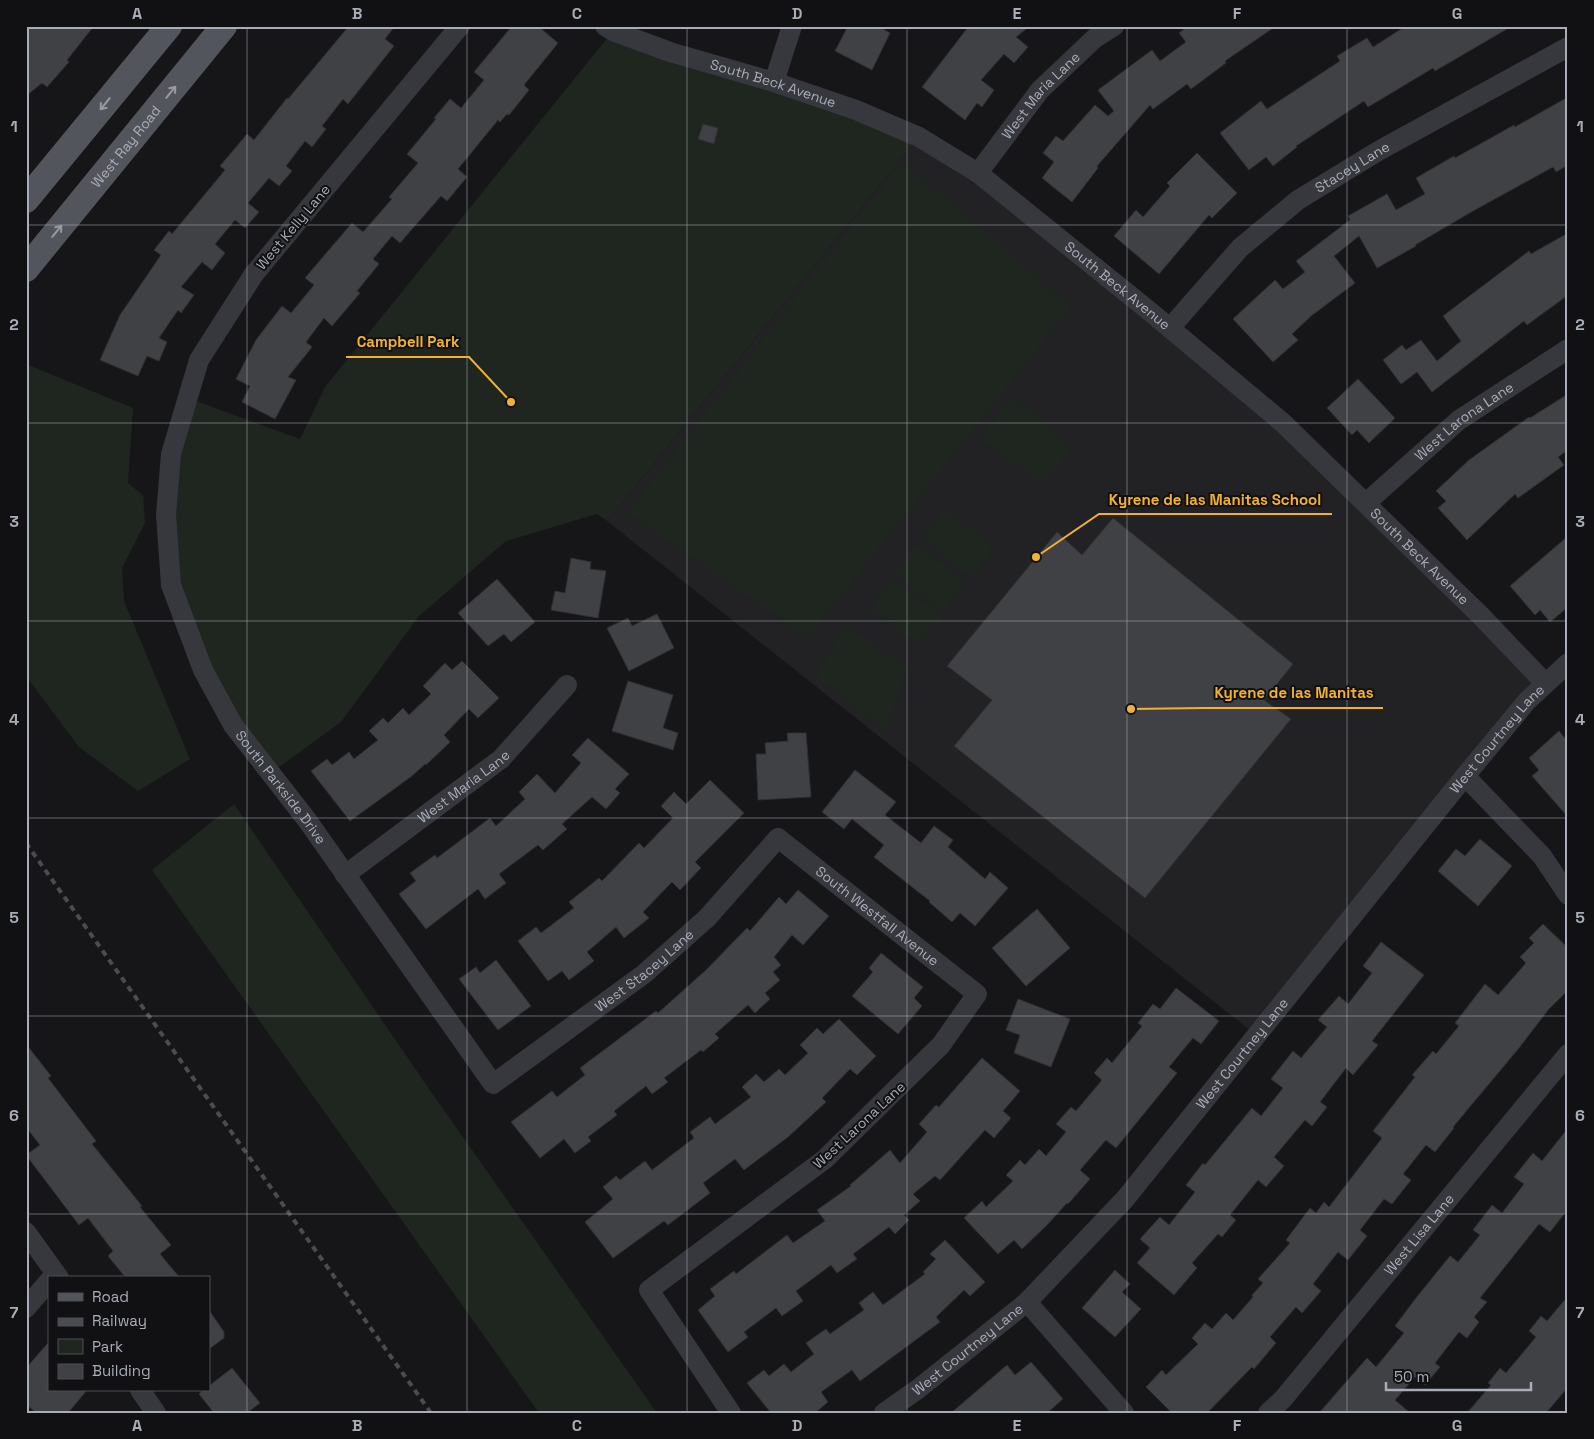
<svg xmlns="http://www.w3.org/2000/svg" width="1594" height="1439" font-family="'Space Grotesk',sans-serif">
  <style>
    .built { fill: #222225 }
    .green { fill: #1e261f }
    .building { fill: #404145; stroke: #303034 }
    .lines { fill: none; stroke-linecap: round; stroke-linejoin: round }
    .minor { stroke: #37383d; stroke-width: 20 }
    .major { stroke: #53555c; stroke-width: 26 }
    .rail { stroke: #4a4c52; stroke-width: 4; stroke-dasharray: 6 5; stroke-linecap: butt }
    .oneway { stroke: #979ba6 }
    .grid { fill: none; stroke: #a8adb8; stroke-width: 1; stroke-opacity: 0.55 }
    .labels { text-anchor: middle; stroke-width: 4; stroke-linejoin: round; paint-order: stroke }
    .street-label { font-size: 14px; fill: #a8adb8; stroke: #111113 }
    .leader { fill: none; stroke: #f2b134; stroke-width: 2 }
    .callout-dot { fill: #f2b134; stroke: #111113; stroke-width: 2 }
    .callout-label { font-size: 15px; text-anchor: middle; font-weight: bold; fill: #f2b134; stroke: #111113; stroke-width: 4; stroke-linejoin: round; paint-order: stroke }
    .neatline { fill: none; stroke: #a8adb8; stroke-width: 2 }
    .grid-label { font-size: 16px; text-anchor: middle; font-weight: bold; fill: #a8adb8 }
  </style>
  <rect width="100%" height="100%" fill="#161618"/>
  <path class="built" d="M919,137L1153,314L1545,683L1256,1035L607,521Z"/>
  <path class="green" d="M613,31L919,137L607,521L597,514L506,541L419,616L341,722L271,773L233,725L171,585L166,515L188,398L300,439L325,387Z
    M902,163L994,239L1070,307L807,638L628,512Z
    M26,364L133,408L128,483L143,495L145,523L122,568L124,601L190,759L138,791L79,747L26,676Z
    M1012,396L1072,448L1043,483L979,439Z
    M945,509L978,534L993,550L970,577L921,538Z
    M917,545L966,582L943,612L895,573Z
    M893,579L942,618L917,643L870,609Z
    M845,626L908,668L894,709L884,729L816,676Z
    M234,804L427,1086L657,1413H539L152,870Z"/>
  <path class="building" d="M26,26H94L67,60L69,62L47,87L42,83L26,96Z
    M349,26H395L385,39L394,46L348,104L343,99L322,126L326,129L312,147L305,141L286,166L292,171L279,186L269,178L248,203L259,212L245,228L235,220L215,244L225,253L212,270L202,262L181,287L194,295L181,313L178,310L159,338L167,342L159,361L147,356L138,376L100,360L120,315L161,255L154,250L169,231L172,234L225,170L220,166L247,134L254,140L287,98L288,99Z
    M512,26H538L558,43L524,85L529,90L509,115L507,114L500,122L498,120L458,169L467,177L447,201L441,196L400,243L392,236L373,259L379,264L357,291L360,293L332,326L324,318L306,342L312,347L288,377L296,380L275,419L242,402L250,386L236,379L256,340L282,306L291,313L314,285L305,278L352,223L363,232L392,199L389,197L418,163L407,154L436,119L434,118L450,99L461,108L484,80L474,72Z
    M848,26H878L890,33L872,70L835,51Z
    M969,26H1030L1016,37L1028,47L1014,63L1004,54L981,80L994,90L982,107L977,103L965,120L922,87Z
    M1188,26H1276L1225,61L1226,63L1191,89L1187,84L1153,109L1150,105L1097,166L1098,168L1072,202L1042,178L1054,162L1043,153L1056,136L1063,141L1095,105L1108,116L1114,111L1098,90L1152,50L1160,61L1186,42L1179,33Z
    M1406,26H1512L1435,71L1433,68L1368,107L1364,101L1296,146L1297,147L1273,166L1266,157L1249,170L1220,133L1261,101L1267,109L1340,61L1337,56L1367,38L1373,47Z
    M1568,97V165L1556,172L1553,167L1473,211L1415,245L1416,246L1377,268L1359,236L1334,256L1355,283L1311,316L1292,334L1298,340L1273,362L1233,319L1275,280L1283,289L1305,272L1296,261L1350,220L1348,216L1387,194L1396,210L1425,194L1416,178L1454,156L1455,158L1514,125L1515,127Z
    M703,124L718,128L714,144L698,139Z
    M1197,153L1237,193L1212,218L1209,215L1159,274L1114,236L1136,210L1143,217L1170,186L1167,183Z
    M1568,233V295L1527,325L1524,321L1432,392L1417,372L1401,384L1383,360L1402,345L1406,350L1421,340L1437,361L1461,341L1443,316L1529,251L1531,254Z
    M1358,379L1395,418L1369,443L1357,430L1352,435L1327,408Z
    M1568,394V450L1558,457L1564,465L1518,498L1515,494L1467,540L1438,508L1446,501L1436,491L1469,460L1529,417L1530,418Z
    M1113,518L1293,664L1264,700L1291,719L1145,898L954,746L992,700L947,666L1057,532L1082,555Z
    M1568,536V607L1550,622L1540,610L1535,615L1510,586Z
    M571,558L591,562L590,569L606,571L598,618L551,610L555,591L565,593Z
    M497,579L535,622L511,642L504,634L488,646L458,613Z
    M657,614L674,648L629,671L607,628L628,618L632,626Z
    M462,661L499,698L478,718L469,709L444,735L450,742L426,765L425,764L412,776L350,821L311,771L327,759L332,765L349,752L354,759L378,740L369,731L383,718L388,723L403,708L409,715L431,694L423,686L445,663L452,670Z
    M628,681L673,695L663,728L678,733L673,750L612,731Z
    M1559,731L1568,742V817L1532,776L1539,770L1529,758Z
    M787,733H806L811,797L758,800L756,754H766L765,743L788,741Z
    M588,738L629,774L615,789L620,793L606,809L592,797L562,824L567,829L543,850L538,845L499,874L506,883L485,899L478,889L426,929L399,894L416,881L410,873L435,855L437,858L490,818L496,826L525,799L519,792L537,774L555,793L581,763L572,755Z
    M855,770L896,802L885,815L921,843L934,826L953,840L948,847L985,879L990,872L1008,888L975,926L960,913L952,922L929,902L930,901L874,857L884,845L852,819L844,829L822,812Z
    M710,780L744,813L695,862L701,868L680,890L672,882L643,912L649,918L624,938L616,927L587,952L594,961L569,980L562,971L548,981L518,941L536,927L541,933L574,908L569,902L599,878L602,881L639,843L644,848L673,818L661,806L674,792L686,804Z
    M1480,839L1512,866L1478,906L1438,871L1456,849L1465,856Z
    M798,890L829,916L803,945L792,935L774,957L781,965L773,972L780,980L765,993L770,999L755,1013L748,1005L715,1034L719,1038L703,1052L701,1050L664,1078L668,1082L652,1094L646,1086L614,1111L617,1115L588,1137L591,1141L575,1153L564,1139L540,1158L511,1122L552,1091L557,1097L585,1075L580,1068L656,1011L658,1013L706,970L747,928L750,931L779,897L786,904Z
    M1037,909L1070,948L1026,986L992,948Z
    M1543,924L1568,948V990L1548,1010L1519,1048L1453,1127L1454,1128L1435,1152L1426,1145L1403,1174L1411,1180L1392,1204L1384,1199L1360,1230L1367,1236L1348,1260L1338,1252L1313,1284L1321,1291L1302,1313L1296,1307L1270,1337L1276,1343L1254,1369L1252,1367L1207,1413H1172L1146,1387L1162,1370L1166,1375L1198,1344L1192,1338L1205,1323L1212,1329L1226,1313L1233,1320L1253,1297L1252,1295L1263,1283L1258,1279L1290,1243L1286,1240L1310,1208L1316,1213L1324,1202L1329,1207L1382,1138L1373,1131L1415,1077L1412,1075L1433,1051L1436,1054L1459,1026L1455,1023L1485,984L1498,995L1526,963L1520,957L1534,943L1529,938Z
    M1381,942L1424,975L1372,1041L1378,1045L1353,1075L1346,1068L1320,1102L1327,1107L1312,1126L1305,1120L1274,1157L1284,1166L1266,1187L1258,1180L1230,1215L1236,1220L1222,1237L1218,1234L1192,1263L1197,1268L1174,1295L1137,1263L1150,1248L1140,1239L1160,1217L1169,1225L1195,1192L1186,1185L1203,1163L1205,1165L1252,1108L1261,1116L1283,1088L1271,1079L1293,1051L1301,1058L1327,1027L1318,1020L1339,996L1348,1004L1372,973L1363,966Z
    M881,953L923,987L914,998L922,1006L898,1034L852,996L873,972L869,968Z
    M496,960L531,1006L498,1030L459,979L476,967L480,973Z
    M1176,988L1219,1021L1201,1044L1193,1038L1169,1067L1177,1073L1116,1148L1106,1140L1080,1170L1090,1179L1068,1204L1067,1203L1048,1224L1022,1249L1014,1240L998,1254L964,1218L982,1201L986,1207L1013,1181L1006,1175L1020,1160L1025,1165L1039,1149L1046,1156L1066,1132L1056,1124L1071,1107L1076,1111L1102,1080L1094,1073L1107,1058L1112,1063L1142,1026L1138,1023L1153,1004L1160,1009Z
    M1018,999L1070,1019L1051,1067L1014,1053L1020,1035L1006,1030Z
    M839,1019L876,1056L857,1075L850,1069L822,1098L826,1102L788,1137L744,1170L735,1159L703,1183L710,1193L668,1225L664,1221L613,1258L585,1222L613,1199L603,1187L616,1176L620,1180L645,1161L652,1170L694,1138L690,1132L710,1117L715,1124L751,1097L742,1087L756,1074L764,1082L779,1069L785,1075L808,1053L800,1045L817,1028L823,1034Z
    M26,1044L51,1076L48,1078L96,1141L92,1144L142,1206L140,1207L171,1245L160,1254L180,1278H126L108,1256L113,1251L88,1218L79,1225L26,1155L40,1145L26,1127Z
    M982,1058L1020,1091L1003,1111L1011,1118L994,1138L985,1130L940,1180L935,1176L913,1194L920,1201L904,1215L909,1220L895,1234L889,1227L853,1254L857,1259L837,1273L831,1265L796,1291L803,1301L782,1316L776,1308L744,1332L748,1337L728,1352L698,1310L715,1296L710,1289L734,1271L736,1274L787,1235L793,1243L825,1221L817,1210L851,1186L850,1185L890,1150L900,1163L927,1132L919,1124L936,1105L939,1107Z
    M1568,1128V1209L1550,1232L1539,1224L1480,1298L1487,1302L1474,1317L1479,1322L1467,1338L1459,1332L1435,1363L1440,1367L1425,1385L1415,1377L1395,1400L1410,1413H1319L1367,1358L1376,1367L1404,1333L1395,1326L1416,1298L1450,1256L1458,1262L1480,1235L1473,1230L1492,1205L1502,1213L1524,1184L1514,1177L1533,1153L1542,1161Z
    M945,1240L985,1282L970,1296L964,1290L936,1317L940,1322L860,1381L852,1370L821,1392L828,1402L815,1413H771L747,1383L764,1370L769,1376L784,1364L791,1372L814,1354L806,1343L826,1329L830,1334L864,1310L859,1303L873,1292L883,1305L925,1274L923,1272L936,1259L930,1254Z
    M1115,1270L1130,1284L1122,1292L1141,1309L1115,1337L1082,1308Z
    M1568,1296V1387L1546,1413H1467L1491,1385L1488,1383L1500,1368L1506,1373L1536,1337L1529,1331L1541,1316L1547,1321Z
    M209,1310L224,1332V1338L209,1349Z
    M49,1342V1390H87L68,1413H36L26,1404V1368Z
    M1031,1362L1063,1399L1047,1413H951L1007,1365L1015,1375Z
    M232,1368L260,1403L247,1413H214L199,1394L203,1390H209V1386Z"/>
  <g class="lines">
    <g class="minor">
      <path id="s1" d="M460,26L254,274L199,360L171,454L166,515L171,585L203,670L233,725L307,820L493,1084L644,974L707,918L778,838L977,994L941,1045L825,1159L649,1290L731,1413"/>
      <path id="s2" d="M605,26L613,31L670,52L774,82L856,110L919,137L978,173L1153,314L1283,423L1481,616L1545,683"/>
      <path d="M774,82L792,26"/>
      <path id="s3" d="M978,173L1040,90L1095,38L1114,26"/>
      <path id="s4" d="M1170,328L1240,248L1298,200L1380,150L1568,47"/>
      <path id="s5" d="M1366,503L1459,420L1568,349"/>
      <path d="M1465,776L1542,856L1568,895"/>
      <path id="s6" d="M345,875L501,759L567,685"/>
      <path d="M26,1232L59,1278"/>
      <path d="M1027,1302L1124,1413"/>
      <path d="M26,1308L49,1281"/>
      <path d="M140,1390L156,1413"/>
      <path id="s7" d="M884,1413L918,1389L1027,1302L1125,1199L1465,776L1527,701L1568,663"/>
      <path id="s8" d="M1268,1413L1283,1399L1568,1054"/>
    </g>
    <g class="major">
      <path d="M26,200L169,26"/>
      <path id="s9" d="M26,269L224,26"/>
    </g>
    <path class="rail" d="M26,843L431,1413"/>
  </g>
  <defs><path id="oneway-shaft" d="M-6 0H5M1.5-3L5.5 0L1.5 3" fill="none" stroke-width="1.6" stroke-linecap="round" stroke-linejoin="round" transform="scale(1.25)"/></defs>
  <g class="oneway">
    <use href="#oneway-shaft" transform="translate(171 92) rotate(-51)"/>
    <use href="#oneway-shaft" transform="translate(105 104) rotate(129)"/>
    <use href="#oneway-shaft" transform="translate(57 231) rotate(-51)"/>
  </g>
  <path class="grid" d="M247,26V1413M467,26V1413M687,26V1413M907,26V1413M1127,26V1413M1347,26V1413M26,225H1568M26,423H1568M26,621H1568M26,818H1568M26,1016H1568M26,1214H1568"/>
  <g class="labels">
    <g class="street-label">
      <text dy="5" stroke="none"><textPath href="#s2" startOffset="178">South Beck Avenue</textPath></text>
      <text dy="5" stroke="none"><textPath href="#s3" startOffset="100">West Maria Lane</textPath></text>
      <text dy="5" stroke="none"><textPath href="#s9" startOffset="158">West Ray Road</textPath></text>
      <text dy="5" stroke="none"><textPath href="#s4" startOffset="245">Stacey Lane</textPath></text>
      <text transform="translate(293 227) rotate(-50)" y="5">West Kelly Lane</text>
      <text dy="5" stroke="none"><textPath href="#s2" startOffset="582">South Beck Avenue</textPath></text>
      <text dy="5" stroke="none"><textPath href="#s5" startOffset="128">West Larona Lane</textPath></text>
      <text dy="5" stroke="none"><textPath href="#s2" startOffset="988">South Beck Avenue</textPath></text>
      <text dy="5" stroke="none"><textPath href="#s7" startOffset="915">West Courtney Lane</textPath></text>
      <text dy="5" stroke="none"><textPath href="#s6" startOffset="148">West Maria Lane</textPath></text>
      <text dy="5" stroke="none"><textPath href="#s1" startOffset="886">South Parkside Drive</textPath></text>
      <text dy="5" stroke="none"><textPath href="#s1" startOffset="1755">South Westfall Avenue</textPath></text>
      <text dy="5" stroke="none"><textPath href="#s1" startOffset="1440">West Stacey Lane</textPath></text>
      <text dy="5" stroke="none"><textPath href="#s7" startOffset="510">West Courtney Lane</textPath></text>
      <text transform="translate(859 1125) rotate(-43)" y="5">West Larona Lane</text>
      <text dy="5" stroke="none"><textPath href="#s8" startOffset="234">West Lisa Lane</textPath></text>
      <text dy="5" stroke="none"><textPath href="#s7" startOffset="105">West Courtney Lane</textPath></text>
    </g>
  </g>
  <path class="leader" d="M511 402L469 357H346M1036 557L1099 514H1332M1131 709L1204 708H1383"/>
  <g class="callout-dot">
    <circle cx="511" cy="402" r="5"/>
    <circle cx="1036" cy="557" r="5"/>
    <circle cx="1131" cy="709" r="5"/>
  </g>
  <g class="callout-label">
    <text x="408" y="347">Campbell Park</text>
    <text x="1215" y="505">Kyrene de las Manitas School</text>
    <text x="1294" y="698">Kyrene de las Manitas</text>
  </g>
  <rect width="1594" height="1439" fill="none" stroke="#111113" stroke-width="55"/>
  <rect x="48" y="1276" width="162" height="115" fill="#111113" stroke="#4d4f55"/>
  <rect x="58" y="1293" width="25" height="8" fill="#53555c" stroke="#4d4f55"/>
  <text x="92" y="1302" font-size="15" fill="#a8adb8">Road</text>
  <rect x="58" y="1318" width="25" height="8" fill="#4a4c52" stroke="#4d4f55"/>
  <text x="92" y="1326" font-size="15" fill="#a8adb8">Railway</text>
  <rect x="58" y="1339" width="25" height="15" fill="#1e261f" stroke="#4d4f55"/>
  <text x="92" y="1352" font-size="15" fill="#a8adb8">Park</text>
  <rect x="58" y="1364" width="25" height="15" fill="#404145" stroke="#4d4f55"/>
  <text x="92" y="1376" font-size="15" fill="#a8adb8">Building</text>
  <path d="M1386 1382v8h145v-8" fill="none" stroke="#a8adb8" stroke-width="2.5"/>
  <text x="1394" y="1382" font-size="15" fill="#a8adb8" stroke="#111113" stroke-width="4" paint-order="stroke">50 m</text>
  <rect x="28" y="28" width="1538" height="1384" class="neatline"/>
  <g class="grid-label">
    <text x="137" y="19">A</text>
    <text x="357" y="19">B</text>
    <text x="577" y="19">C</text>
    <text x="797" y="19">D</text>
    <text x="1017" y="19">E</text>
    <text x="1237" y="19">F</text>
    <text x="1457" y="19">G</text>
    <text x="14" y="132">1</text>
    <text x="1580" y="132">1</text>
    <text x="14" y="330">2</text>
    <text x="1580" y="330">2</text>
    <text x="14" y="527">3</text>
    <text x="1580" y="527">3</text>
    <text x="14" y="725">4</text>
    <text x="1580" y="725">4</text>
    <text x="14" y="923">5</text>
    <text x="1580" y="923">5</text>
    <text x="14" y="1121">6</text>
    <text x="1580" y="1121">6</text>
    <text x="14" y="1318">7</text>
    <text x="1580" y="1318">7</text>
    <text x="137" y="1431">A</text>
    <text x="357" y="1431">B</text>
    <text x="577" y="1431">C</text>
    <text x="797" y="1431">D</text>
    <text x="1017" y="1431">E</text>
    <text x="1237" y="1431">F</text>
    <text x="1457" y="1431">G</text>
  </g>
</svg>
